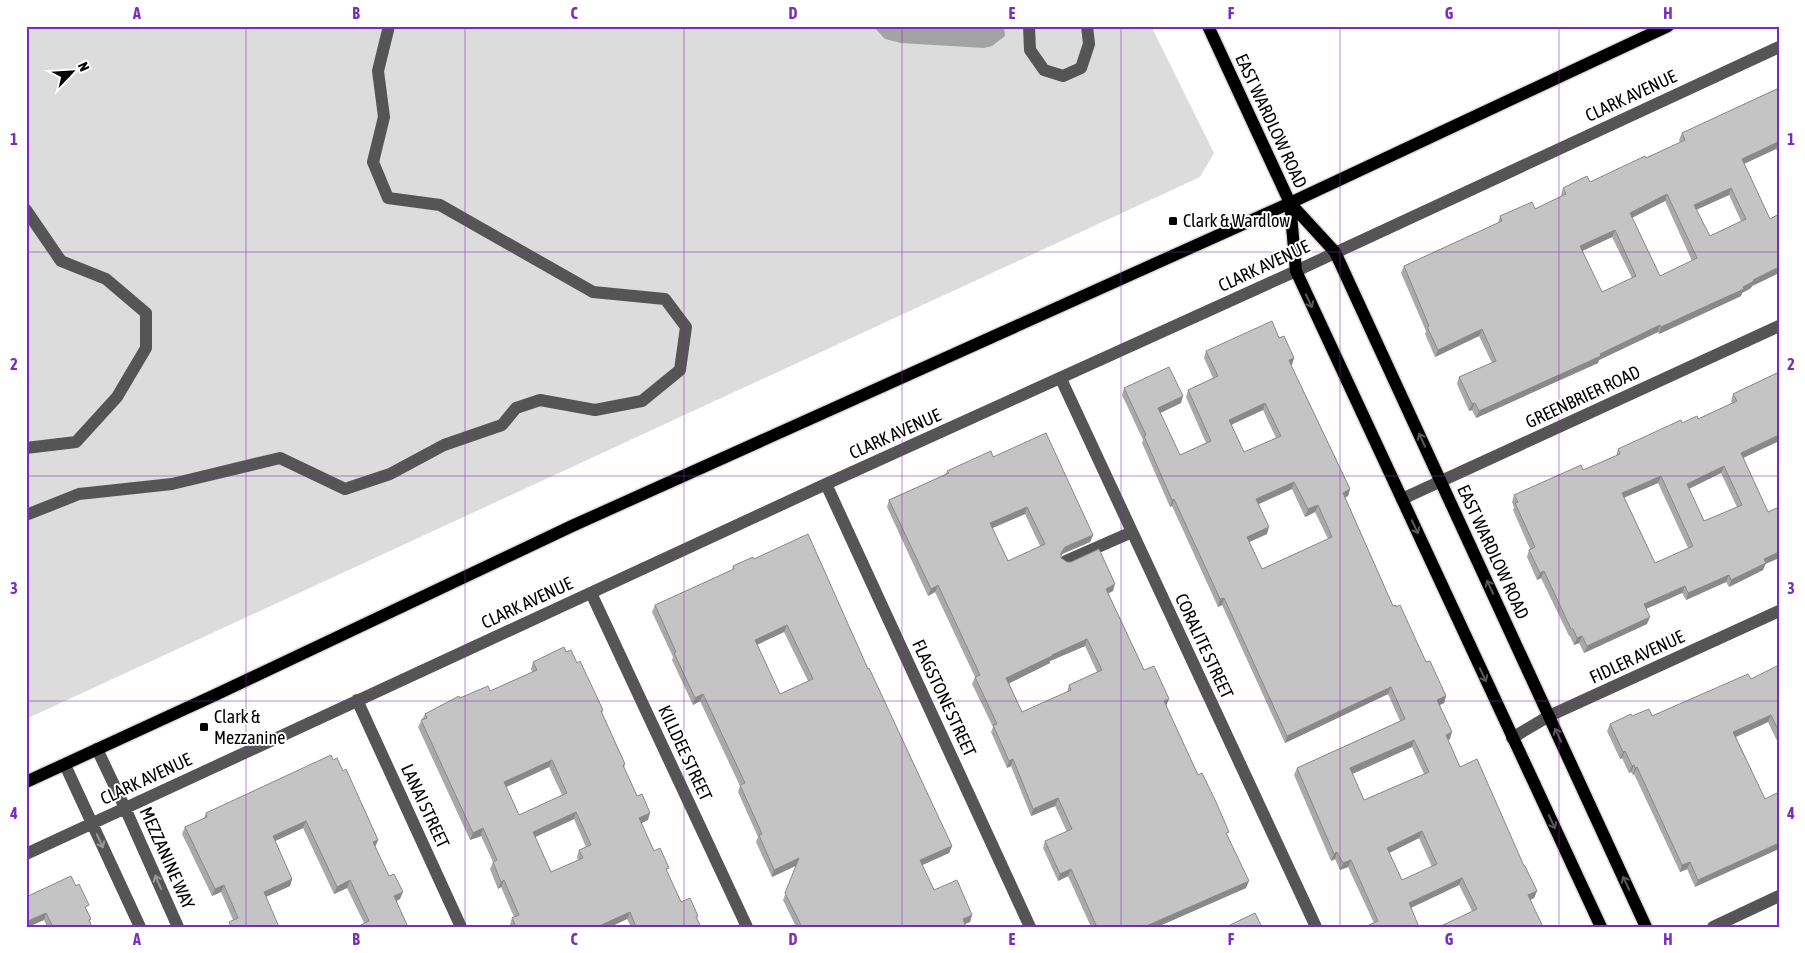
<svg xmlns="http://www.w3.org/2000/svg" width="1805" height="953" font-family="'Asap Condensed',sans-serif">
  <style>
    .green { fill: #dcdcdc }
    .water { fill: #a3a3a3 }
    .lines { fill: none; stroke-linecap: round; stroke-linejoin: round }
    .major-casing { stroke: #dbdbdb; stroke-width: 15 }
    .minor { stroke: #555; stroke-width: 12 }
    .major { stroke: #000; stroke-width: 12 }
    .wall { fill: #a9a9a9; fill-rule: evenodd }
    .shaded-wall { fill: #898989 }
    .building { fill: #c4c4c4; stroke: #898989; fill-rule: evenodd }
    .oneway { stroke: #595959 }
    .oneway2 { stroke: #999 }
    .grid { fill: none; stroke: #7b2cbf; stroke-width: 1; stroke-opacity: 0.55 }
    .poi-dot { fill: #000; stroke: #fff; stroke-width: 2 }
    .labels { text-anchor: middle; stroke-width: 4; stroke-linejoin: round; paint-order: stroke }
    .street-label { font-size: 18px; fill: #000; stroke: #fff }
    .poi-label { font-size: 18px; fill: #000; stroke: #fff; text-anchor: start }
    .neatline { fill: none; stroke: #7b2cbf; stroke-width: 2 }
    .grid-label { font-size: 16px; text-anchor: middle; font-weight: bold; fill: #7b2cbf }
  </style>
  <rect width="100%" height="100%" fill="#fff"/>
  <path class="green" d="M26,26H1151L1214,153L1200,177L26,719Z"/>
  <path class="water" d="M873,26H1004L1005,36L992,46L984,48L901,43L885,39Z"/>
  <g class="lines">
    <defs>
      <path id="major" d="M1208,26L1290,203L1335,252L1646,927
        M1290,203L1296,271L1601,927
        M26,782L215,695L572,526L1290,203L1668,26"/>
    </defs>
    <use href="#major" class="major-casing"/>
    <path class="minor" d="M1029,26L1030,50L1044,70L1063,76L1081,68L1089,44L1087,26
      M26,210L61,261L106,279L146,313V348L117,397L76,442L26,448
      M1061,379L1316,927
      M826,484L1030,927
      M1402,499L1779,326
      M26,515L79,494L172,484L280,458L345,489L390,474L444,445L502,425L516,408L540,400L595,410L642,401L680,370L686,327L665,299L593,292L440,205L388,198L373,162L384,117L378,71L389,26
      M1066,561L1132,532
      M591,593L747,927
      M357,700L461,927
      M1512,738L1549,716L1779,611
      M97,749L125,808L178,927
      M65,765L140,927
      M26,854L826,484L1296,271L1779,47
      M1713,927L1779,896"/>
    <use href="#major" class="major"/>
  </g>
  <path class="wall" d="M1779,88V155L1776,149L1744,164L1770,219L1779,214V273L1752,286L1751,288L1742,293L1741,296L1711,310L1659,334L1658,332L1599,360L1598,363L1476,418L1472,410L1469,411L1457,384L1459,377L1492,363L1479,336L1435,357L1425,334L1426,331L1401,273L1404,266L1498,223L1500,216L1535,209L1562,196L1561,195L1563,188L1590,182L1646,158L1680,143L1679,140L1682,133ZM1729,195L1741,221L1710,236L1696,210ZM1665,201L1692,261L1660,276L1632,217ZM1612,237L1632,278L1602,292L1582,251Z
    M1279,338L1294,358L1291,365L1350,489L1348,496L1345,497L1393,606L1396,607L1426,662L1446,696L1444,703L1440,705L1450,739L1448,740L1460,767L1524,866L1537,891L1534,898L1530,900L1472,911L1459,885L1411,908L1419,927H1369V925L1374,923L1348,867L1340,870L1335,859L1331,861L1294,775L1297,768L1400,721L1388,694L1285,743L1222,605L1218,607L1172,506L1170,507L1142,443L1143,440L1122,395L1124,388L1181,403L1160,413L1180,455L1206,443L1186,397L1188,390L1213,378L1204,358L1206,351ZM1263,410L1276,438L1244,452L1231,425ZM1292,489L1305,517L1315,512L1328,539L1262,569L1249,542L1267,534L1259,504ZM1412,747L1424,774L1364,800L1352,773ZM1419,838L1432,867L1402,880L1389,853Z
    M1779,372V447L1777,442L1743,457L1768,512L1779,507V558L1766,563L1763,570L1729,587L1726,582L1686,600L1682,593L1646,609L1647,624L1584,653L1579,643L1574,645L1570,636H1569L1541,578L1537,580L1527,557L1529,550L1530,549L1513,510L1514,507L1512,502L1514,495L1583,470L1616,456L1618,449L1682,423L1698,419L1732,403L1731,401L1733,394ZM1721,473L1737,507L1704,521L1689,489ZM1658,483L1688,548L1655,563L1624,497Z
    M993,457L1093,535L1090,542L1062,554L1061,556V558L1113,591L1108,593L1144,670L1166,706L1198,775L1228,836L1246,888L1157,927H1091L1068,876L1058,881L1043,848L1045,841L1067,832L1055,806L1031,816L1011,766L1007,768L991,732L993,727L972,684L975,677L935,592L928,596L887,507L889,500L946,474L947,471ZM1025,514L1040,546L1008,561L992,528ZM1085,646L1097,672L1069,685L1067,692L1022,712L1009,683L1050,663V661Z
    M754,559L868,669L952,846L949,853L922,865L934,890L972,915L970,922L965,924L966,927H796L783,900L796,866L772,877L756,842L758,837L738,792L740,786L700,701L693,705L672,660L673,657L652,612L655,605L732,570L733,566ZM784,632L808,681L780,694L757,645Z
    M566,652L577,663L603,710L602,713L625,764L624,768L648,820L641,823L654,851L667,872L681,902L698,916L697,918L701,927H631L627,919L610,927H511L510,925L512,918L514,917L501,887L498,889L490,869L493,862L481,836L470,840L418,727L425,714L460,698L490,691L532,672L531,669L533,662ZM549,767L562,795L519,815L506,787ZM574,819L586,847L579,850L577,857L578,860L551,872L535,837Z
    M1779,665V745L1768,722L1736,737L1765,799L1695,887L1687,869L1680,872L1634,774L1633,775L1631,772L1629,773L1622,758L1620,759L1607,731L1610,724L1632,716H1652L1751,679Z
    M333,760L343,771L378,840L375,847L400,899L396,901L408,927L364,923L347,888L334,894L303,828L275,841L292,879L290,886L266,897L279,927L233,920L221,892L212,896L182,834L185,827L204,818L206,813Z
    M26,897L87,910L91,919L90,921L92,927H47L44,920L28,927H26Z"/>
  <path class="shaded-wall" d="M1778,142L1776,149L1739,166L1742,159Z
    M1731,188L1729,195L1691,212L1694,205Z
    M1667,194L1665,201L1628,220L1630,213Z
    M1615,230L1612,237L1578,253L1580,246Z
    M1779,267V273L1752,286L1751,288L1742,293L1741,296L1711,310L1659,334L1661,327L1743,287L1753,280Z
    M1660,325L1658,332L1599,360L1598,363L1476,418L1479,411Z
    M1482,329L1479,336L1435,357L1438,350Z
    M1294,358L1292,365L1287,367L1289,360Z
    M1183,396L1181,403L1156,415L1158,408Z
    M1265,403L1263,410L1226,427L1229,420Z
    M1475,403L1472,410L1469,411L1472,404Z
    M1779,435L1777,442L1739,460L1741,453Z
    M1724,466L1721,473L1684,491L1687,484Z
    M1661,476L1658,483L1619,500L1622,493Z
    M1294,482L1292,489L1254,506L1256,499Z
    M1350,489L1348,496L1340,500L1343,493Z
    M1174,499L1172,506L1170,507L1172,500Z
    M1318,505L1315,512L1305,517L1308,509Z
    M1027,507L1025,514L988,530L990,523Z
    M1269,527L1267,534L1245,544L1247,537Z
    M1093,535L1090,542L1062,554L1058,560L1061,553L1065,547Z
    M1779,552V558L1761,566L1764,559Z
    M1766,563L1763,570L1729,587L1731,580Z
    M1544,571L1541,578L1537,580L1540,573Z
    M1729,575L1726,582L1686,600L1688,593Z
    M1115,584L1113,591L1103,596L1106,589Z
    M938,585L935,592L928,596L931,589Z
    M1685,586L1682,593L1641,611L1644,604Z
    M1224,598L1222,605L1218,607L1220,599Z
    M1650,617L1647,624L1584,653L1587,646Z
    M787,625L784,632L752,647L755,640Z
    M1582,636L1579,643L1574,645L1577,638Z
    M1087,639L1085,646L1050,661V663L1004,686L1006,678L1052,655Z
    M1391,687L1388,694L1285,743L1287,736Z
    M703,694L700,701L693,705L695,698Z
    M1446,696L1444,703L1435,707L1437,700Z
    M1169,699L1166,706L1164,701Z
    M1771,715L1768,722L1731,739L1733,732Z
    M1452,732L1450,739L1443,742L1446,735Z
    M1414,740L1412,747L1348,776L1350,768Z
    M1625,751L1622,758L1620,759L1623,752Z
    M1013,759L1011,766L1007,768L1009,761Z
    M552,760L549,767L502,789L504,782Z
    M1634,765L1631,772L1629,773L1632,766Z
    M1637,767L1634,774L1633,775L1635,768Z
    M1058,798L1055,806L1031,816L1033,809Z
    M576,812L574,819L531,839L533,832Z
    M650,813L648,820L636,826L639,818Z
    M306,821L303,828L271,843L273,836Z
    M483,828L481,836L470,840L473,833Z
    M1422,831L1419,838L1385,855L1387,848Z
    M378,840L375,847L373,842Z
    M1779,843V849L1695,887L1698,880Z
    M952,846L949,853L918,867L920,860Z
    M1337,852L1335,859L1331,861L1334,854Z
    M799,858L797,865L772,877L774,870Z
    M1351,860L1348,867L1340,870L1343,863Z
    M1690,862L1687,869L1680,872L1682,865Z
    M1071,869L1068,876L1058,881L1060,874Z
    M1462,878L1459,885L1406,910L1409,903Z
    M292,879L290,886L261,899L264,892Z
    M350,880L347,888L334,894L337,887Z
    M504,880L501,887L498,889L501,882Z
    M1249,881L1246,888L1157,927H1144Z
    M224,885L221,892L212,896L215,889Z
    M1537,891L1534,898L1526,902L1528,895Z
    M403,892L400,899L392,903L394,896Z
    M630,912L627,919L610,927H597Z
    M46,913L44,920L28,927H26V922Z
    M972,915L970,922L960,926L963,919Z"/>
  <path class="building" d="M1779,88V143L1778,142L1742,159L1770,219L1779,214V267L1753,280L1754,281L1743,287L1744,289L1713,303L1661,327L1660,325L1600,354L1601,356L1479,411L1475,403L1472,404L1459,377L1496,361L1482,329L1438,350L1427,327L1429,326L1404,266L1502,221L1500,216L1532,202L1535,209L1566,194L1563,188L1587,176L1590,182L1645,156L1646,158L1685,140L1682,133ZM1731,188L1746,219L1710,236L1694,205ZM1667,194L1697,258L1660,276L1630,213ZM1615,230L1636,276L1602,292L1580,246Z
    M1272,321L1279,338L1284,336L1294,358L1289,360L1291,365L1350,489L1343,493L1393,606L1396,605V607L1400,605L1426,662L1430,661L1446,696L1437,700L1452,732L1446,735L1460,767L1477,759L1524,866H1525L1537,891L1528,895L1543,927H1439L1477,909L1462,878L1409,903L1419,927H1370L1369,925L1378,921L1351,860L1343,863L1337,852L1334,854L1297,768L1405,719L1391,687L1287,736L1224,598L1220,599L1174,499L1172,500L1161,475L1144,436L1146,435L1124,388L1169,367L1183,396L1158,408L1180,455L1211,441L1188,390L1218,376L1206,351ZM1265,403L1281,436L1244,452L1229,420ZM1294,482L1308,509L1318,505L1332,537L1262,569L1247,537L1269,527L1256,499ZM1414,740L1429,772L1364,800L1350,768ZM1422,831L1437,864L1402,880L1387,848Z
    M1779,372V435L1741,453L1768,512L1779,507V552L1764,559L1766,563L1731,580L1729,575L1688,593L1685,586L1644,604L1650,617L1587,646L1582,636L1577,638L1573,629H1571L1544,571L1540,573L1529,550L1535,547L1515,503L1518,502L1514,495L1581,465L1583,470L1620,454L1618,449L1681,420L1682,423L1697,416L1698,419L1737,401L1733,394ZM1724,466L1742,505L1704,521L1687,484ZM1661,476L1693,546L1655,563L1622,493Z
    M1046,433L1093,535L1065,547L1061,553V558L1067,562H1071L1099,549L1115,584L1106,589L1144,670L1154,666L1169,699L1164,701L1198,775L1202,773L1216,802L1229,832L1226,833L1249,881L1144,927H1097L1071,869L1060,874L1045,841L1072,829L1058,798L1033,809L1013,759L1009,761L993,725L997,724L975,677L980,675L938,585L931,589L889,500L949,473L947,471L991,451L993,457ZM1027,507L1045,544L1008,561L990,523ZM1087,639L1102,670L1069,685L1071,690L1022,712L1006,678L1052,656V655Z
    M808,534L868,669L869,668L952,846L920,860L934,890L957,880L972,915L963,919L966,927H802L785,893L799,858L774,870L759,835L762,834L740,785L745,783L703,694L695,698L674,653L676,652L655,605L734,569L733,566L753,557L754,559ZM787,625L813,679L780,694L755,640Z
    M564,647L566,652L571,650L577,663L580,661L603,710L601,711L625,764L623,765L637,796L642,794L650,813L639,818L654,851L660,848L669,868L666,869L681,902L690,898L698,916L696,917L701,927H636L630,912L597,927H516L512,918L519,915L504,880L501,882L493,862L497,860L483,828L473,833L421,720L427,718L425,714L459,696L460,698L488,686L490,691L537,670L533,662ZM552,760L567,793L519,815L504,782ZM576,812L591,845L579,850L583,858L551,872L533,832Z
    M1779,665V732L1771,715L1733,732L1765,799L1779,792V843L1698,880L1690,862L1682,865L1637,767L1635,768L1634,765L1632,766L1625,751L1623,752L1610,724L1631,714L1632,716L1649,709L1652,716L1748,674L1751,679Z
    M331,755L333,760L337,758L343,771L346,769L378,840L373,842L389,876L394,874L403,892L394,896L408,927H357L369,921L350,880L337,887L306,821L273,836L292,879L264,892L279,927H231L229,922L238,918L224,885L215,889L185,827L207,817L206,813Z
    M71,876L76,886L79,884L89,905L85,907L91,919L89,920L92,927H53L46,913L26,922V897Z
    M1255,913L1262,927H1226Z"/>
  <defs><path id="oneway-shaft" d="M-6 0H5M1.5-3L5.5 0L1.5 3" fill="none" stroke-width="1.6" stroke-linecap="round" stroke-linejoin="round" transform="scale(1.25)"/></defs>
  <g class="oneway">
    <use href="#oneway-shaft" transform="translate(1309 301) rotate(65)"/>
    <use href="#oneway-shaft" transform="translate(1422 440) rotate(-115)"/>
    <use href="#oneway-shaft" transform="translate(1415 527) rotate(65)"/>
    <use href="#oneway-shaft" transform="translate(1490 587) rotate(-115)"/>
    <use href="#oneway-shaft" transform="translate(1483 675) rotate(65)"/>
    <use href="#oneway-shaft" transform="translate(1558 735) rotate(-115)"/>
    <use href="#oneway-shaft" transform="translate(1552 822) rotate(65)"/>
    <use href="#oneway-shaft" transform="translate(1626 883) rotate(-115)"/>
  </g>
  <g class="oneway2">
    <use href="#oneway-shaft" transform="translate(100 841) rotate(65)"/>
    <use href="#oneway-shaft" transform="translate(158 882) rotate(-114)"/>
  </g>
  <path class="grid" d="M246,26V927M465,26V927M684,26V927M902,26V927M1121,26V927M1340,26V927M1559,26V927M26,252H1779M26,476H1779M26,701H1779"/>
  <g class="poi-dot">
    <rect x="1168" y="216" width="10" height="10" rx="2.5"/>
    <rect x="199" y="722" width="10" height="10" rx="2.5"/>
  </g>
  <g class="labels">
    <g class="street-label">
      <text transform="translate(1631 96) rotate(-25)" y="6">CLARK AVENUE</text>
      <text transform="translate(1271 121) rotate(65)" y="6">EAST WARDLOW ROAD</text>
      <text transform="translate(1264 266) rotate(-25)" y="6">CLARK AVENUE</text>
      <text transform="translate(1583 397) rotate(-25)" y="6">GREENBRIER ROAD</text>
      <text transform="translate(895 434) rotate(-24)" y="6">CLARK AVENUE</text>
      <text transform="translate(1493 552) rotate(65)" y="6">EAST WARDLOW ROAD</text>
      <text transform="translate(527 603) rotate(-25)" y="6">CLARK AVENUE</text>
      <text transform="translate(1204 646) rotate(65)" y="6">CORALITE STREET</text>
      <text transform="translate(1637 657) rotate(-25)" y="6">FIDLER AVENUE</text>
      <text transform="translate(944 698) rotate(65)" y="6">FLAGSTONE STREET</text>
      <text transform="translate(685 753) rotate(65)" y="6">KILLDEE STREET</text>
      <text transform="translate(146 779) rotate(-25)" y="6">CLARK AVENUE</text>
      <text transform="translate(425 806) rotate(65)" y="6">LANAI STREET</text>
      <text transform="translate(167 858) rotate(66)" y="6">MEZZANINE WAY</text>
    </g>
    <g class="poi-label">
      <text x="1183" y="227">Clark &amp; Wardlow</text>
      <text x="214" y="723">Clark &amp;<tspan x="214" dy="21">Mezzanine</tspan></text>
    </g>
  </g>
  <rect width="1805" height="953" fill="none" stroke="#ffffff" stroke-width="55"/>
  <g transform="translate(72 72) rotate(65)" stroke="#ffffff" stroke-width="4" paint-order="stroke">
  <path d="M0-4L9 19L0 12L-9 19Z" fill="#000000"/>
  <text y="-8" font-size="14" font-weight="bold" text-anchor="middle" fill="#000000">N</text>
  </g>
  <rect x="28" y="28" width="1750" height="898" class="neatline"/>
  <g class="grid-label">
    <text x="137" y="19">A</text>
    <text x="356" y="19">B</text>
    <text x="574" y="19">C</text>
    <text x="793" y="19">D</text>
    <text x="1012" y="19">E</text>
    <text x="1231" y="19">F</text>
    <text x="1449" y="19">G</text>
    <text x="1668" y="19">H</text>
    <text x="14" y="145">1</text>
    <text x="1791" y="145">1</text>
    <text x="14" y="370">2</text>
    <text x="1791" y="370">2</text>
    <text x="14" y="594">3</text>
    <text x="1791" y="594">3</text>
    <text x="14" y="819">4</text>
    <text x="1791" y="819">4</text>
    <text x="137" y="945">A</text>
    <text x="356" y="945">B</text>
    <text x="574" y="945">C</text>
    <text x="793" y="945">D</text>
    <text x="1012" y="945">E</text>
    <text x="1231" y="945">F</text>
    <text x="1449" y="945">G</text>
    <text x="1668" y="945">H</text>
  </g>
</svg>
